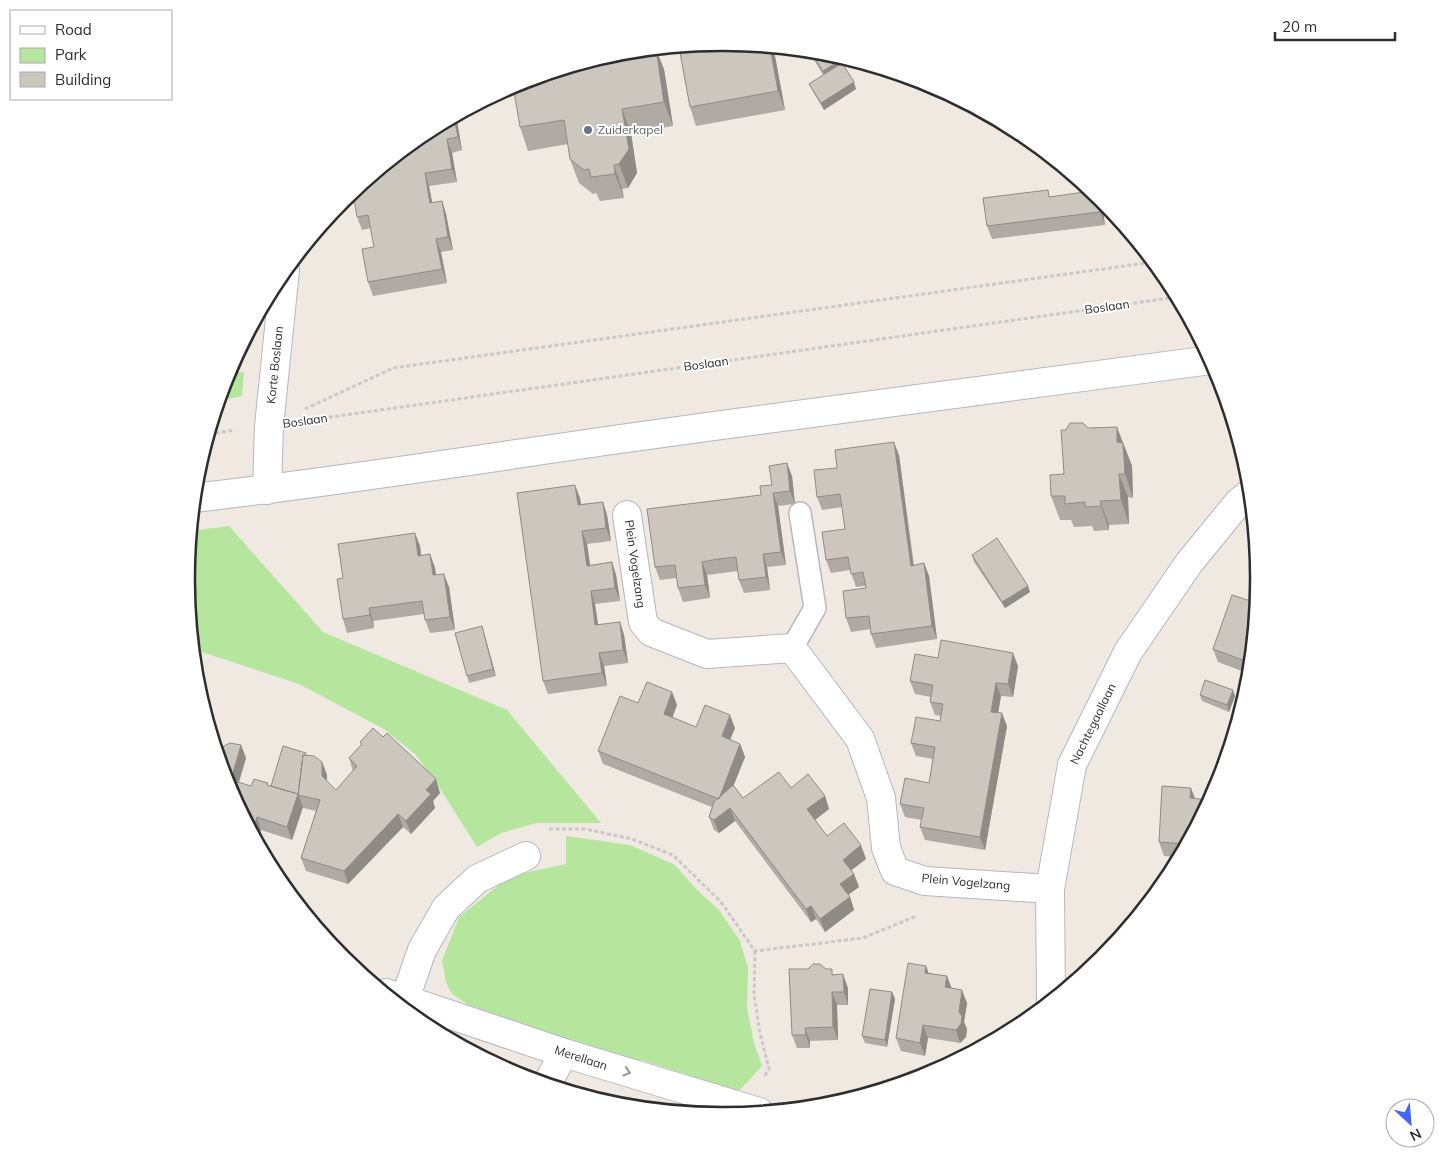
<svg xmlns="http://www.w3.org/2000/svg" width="1445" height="1158" font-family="Mulish,sans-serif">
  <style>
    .green { fill: #b6e59e }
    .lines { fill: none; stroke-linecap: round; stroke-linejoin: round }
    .service-casing { stroke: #b4b7c1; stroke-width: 24 }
    .minor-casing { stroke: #b4b7c1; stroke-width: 30 }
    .tertiary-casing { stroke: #b4b7c1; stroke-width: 30 }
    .path { stroke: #c9c9c9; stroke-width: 3; stroke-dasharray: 4 2.5; stroke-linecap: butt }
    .service { stroke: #fff; stroke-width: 21 }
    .minor { stroke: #fff; stroke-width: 28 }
    .tertiary { stroke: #fff; stroke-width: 28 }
    .wall { fill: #afaba4 }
    .shaded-wall { fill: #8e8b86 }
    .building { fill: #cbc7bf; stroke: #8e8b86 }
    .oneway { stroke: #969696 }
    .worship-dot { fill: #6b7280; stroke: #fff; stroke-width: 2 }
    .labels { text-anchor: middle; stroke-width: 4; stroke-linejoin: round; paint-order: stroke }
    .worship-label { font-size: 12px; fill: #5b616d; stroke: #fff; text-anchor: start }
    .street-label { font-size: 12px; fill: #2e2e2e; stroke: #fff }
    .rim { fill: none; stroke: #2e2e2e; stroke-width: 2.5 }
  </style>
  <rect width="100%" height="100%" fill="#efe9e1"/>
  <path class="green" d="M244,372L242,396L219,401L227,373Z
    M229,526L323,632L507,710L601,823H536L501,833L477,847L439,787L415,754L384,729L299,684L193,649L186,579L191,531Z
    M566,836L630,845L675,865L696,889L719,910L740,941L748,968L747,1008L754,1043L762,1066L738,1092L642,1060L633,1065L583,1050L579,1043L472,1007L452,994L446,982L442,961L459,917L510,876L566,864Z"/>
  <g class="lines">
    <defs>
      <path id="service" d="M792,648L815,608L800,513"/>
      <path id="minor" d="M267,490L269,426L285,270
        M627,515L643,622L651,632L707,654L792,648L860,739L881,798L886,848L895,871L925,881L1050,889
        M386,993L564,1053L759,1112
        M405,999L422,950L446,908L477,879L526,856
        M1051,1000L1050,889L1072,765L1128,652L1189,563L1238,503L1250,493
        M547,1084L564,1053"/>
      <path id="tertiary" d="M194,498C334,482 473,460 613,440C812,412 1011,385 1211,360"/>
    </defs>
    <use href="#service" class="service-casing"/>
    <use href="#minor" class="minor-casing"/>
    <use href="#tertiary" class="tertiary-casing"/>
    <path class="path" d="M305,409L393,368L1153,262
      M303,421L1177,297
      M209,434L235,430
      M549,829H585L632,839L673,855L721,902L755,951L863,938L914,917L915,915
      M755,951L754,995L760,1033L769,1069L764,1077"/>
    <use href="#service" class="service"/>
    <use href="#minor" class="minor"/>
    <use href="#tertiary" class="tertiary"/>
  </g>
  <path class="wall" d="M827,53L853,61L844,66L856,89L824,110L812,90L809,84L823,75L814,60L812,54Z
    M775,56L785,110L696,126L690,107Z
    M664,69L673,126L631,133L637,173L628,188L622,189L624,198L600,201L596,193L593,194L579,183L570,159L568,144L528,151L520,127Z
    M456,116L462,150L452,153L457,182L429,186L432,203L442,201L446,214L449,231L453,250L441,252L447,283L373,296L368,282L374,247L371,228L362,230L357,217L377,179L425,133Z
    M1092,191L1102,200L1106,205H1102L1105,225L992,239L987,226L1051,197Z
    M1088,428L1123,443L1132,466L1133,498L1128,497L1129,524L1109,525V530L1094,531L1092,526L1074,527L1071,520H1060L1051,496Z
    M899,455L914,565L924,563L929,576L937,639L876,648L871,634V629L851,632L846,618L866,588L865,586L856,587L850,570L831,573L826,560L845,529L842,507L822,510L817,497L837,468Z
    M792,476L795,504L778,506L786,565L767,567L770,590L744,593L739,580L738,571L723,573L707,575L710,598L683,602L678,588L677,578L660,580L655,567L761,495L772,485Z
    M580,498L581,504L603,502L607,515L611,541L587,544L590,565L612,562L616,575L620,601L595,604L598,625L620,622L624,635L628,663L604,666L607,686L548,694L543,681Z
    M420,546L421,556L430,554L435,568L436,575L449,587L455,630L430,633L425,620L424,614L373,621L374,628L347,633L343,619V578Z
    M972,555L1028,586L1030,592L1005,608L974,562Z
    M1257,603L1250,674L1218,662L1213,649Z
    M482,626L496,676L469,683L467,676Z
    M938,658L1018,666L1013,697L1001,696L998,713L1007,726L985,850L925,840L920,827L922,820L905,817L900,804L929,783L933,759L916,756L911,743L940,721L941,716L935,715L930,702L931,697L915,694L910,681Z
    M672,692L677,705L672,717L696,727L735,728L730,740L740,744L745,757L733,786L743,798L791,788L825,796L829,809L815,820L827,836L866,859L851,870L854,874L859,887L848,895L850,897L854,910L825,932L816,919L811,922L735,821L719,833L714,830L709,817L712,807L603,764L598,751L638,703Z
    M1200,695L1235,696L1229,712L1202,701Z
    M360,742L440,793L433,801L435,808L411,834L403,827L348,884L306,871L301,858L316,811L303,808V807L292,840L261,830L227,784L241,745L246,758L239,783L251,786L268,785L271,786L306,753V755L322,762L327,775V781L336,790L353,771L349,758L361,745Z
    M1195,799L1210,800L1179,857L1164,856L1159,842Z
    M826,969L834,975L848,988V1005H837L838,1040L810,1041V1048H797L792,1035Z
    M929,973L947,976L951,988L967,1003L964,1022L967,1029L966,1037L960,1043L928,1038L925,1056L901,1051L896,1038Z
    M892,992L895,999L887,1047L865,1043L862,1036Z"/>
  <path class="shaded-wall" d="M770,47H772L775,56L785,110L778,91Z
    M656,49L664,69L673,126L664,102Z
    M844,58L853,61L825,78L823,71Z
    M854,82L856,89L824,110L821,103Z
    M622,109L631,133L637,173L628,188L619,164Z
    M456,116L462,150L458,137L454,117Z
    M447,139L452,153L457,182L452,169Z
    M614,165L622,189L624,198L615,174Z
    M425,173L429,186L435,217L430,203Z
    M1098,196L1099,197L1102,205L1105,225L1100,212Z
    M442,201L446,214L453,250L448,237Z
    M436,239L441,252L447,283L442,269Z
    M1117,427L1132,466L1133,498L1125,474L1117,442Z
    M894,442L899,455L915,579L911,566Z
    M787,463L792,476L795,504L790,491Z
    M1119,474L1128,497L1129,524L1121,500Z
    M575,485L580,498L583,518L578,505Z
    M773,493L778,506L786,565L781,552Z
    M1100,501L1109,525V530L1101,506Z
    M603,502L607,515L611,541L606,528Z
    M582,531L587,544L592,579L587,566Z
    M415,533L420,546L423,569L418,556Z
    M430,554L435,568L438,588L433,575Z
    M763,554L767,567L770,590L766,577Z
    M612,562L616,575L620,601L615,588Z
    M702,562L707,575L710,598L705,585Z
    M924,563L929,576L937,639L932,626Z
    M444,574L449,587L455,630L450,617Z
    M1028,586L1030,592L1005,608L1002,602Z
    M591,591L595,604L600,638L595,625Z
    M369,608L373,621L374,628L370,615Z
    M620,622L624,635L628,663L623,650Z
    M482,626L484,633L496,676L493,669Z
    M599,653L604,666L607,686L602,673Z
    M1013,653L1018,666L1013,697L1008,684Z
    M996,683L1001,696L996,725L991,712Z
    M1233,690L1235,696L1229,712L1227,705Z
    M672,692L677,705L669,727L664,714Z
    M1002,713L1007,726L985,850L980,837Z
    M730,715L735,728L726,749L722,736Z
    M740,744L745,757L723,812L719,799Z
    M241,745L246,758L235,793L231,780Z
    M322,762L327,775L326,789L322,776Z
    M436,779L440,793L433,801L435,808L411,834L406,821L426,790Z
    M1191,788L1196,801L1190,798Z
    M298,794L303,807L292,840L287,827Z
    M825,796L829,809L812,822L807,809Z
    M730,808L735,821L719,833L714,820Z
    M398,814L403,827L348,884L344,871Z
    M257,817L261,830L258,842L252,832Z
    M861,845L866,859L848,873L843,860Z
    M854,874L859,887L845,897L840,884Z
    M850,897L854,910L825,932L820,919Z
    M811,906L816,919L811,922L806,909Z
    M926,966L931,979L925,973Z
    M843,974L848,988V1005L844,992Z
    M947,976L952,989L945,987Z
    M962,990L967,1003L964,1022L967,1029L966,1037L960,1043L956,1030Z
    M832,992L837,1005L838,1040L833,1027Z
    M892,992L895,999L887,1047L885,1040Z
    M923,1025L928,1038L925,1056L920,1043Z
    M805,1028L810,1041V1048L806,1035Z"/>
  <path class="building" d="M723,42L770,47L778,91L690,107L679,47Z
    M656,49L664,102L622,109L629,149L619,164L614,165L615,174L591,177L589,169L584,170L570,159L564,120L520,127L513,86L517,83L618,53Z
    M815,52L827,53L844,58L823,71L812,54Z
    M842,63L854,82L821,103L809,84Z
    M454,117L458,137L447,139L452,169L425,173L430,203L442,201L445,218L448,237L436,239L442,269L368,282L362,249L374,247L368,215L357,217L353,192L365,182L377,179L376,173L425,133Z
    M1048,190L1049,197L1092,191L1098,196L1100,212L987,226L983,198Z
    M1070,423H1083L1088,428L1117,427V442L1123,443L1125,474H1119L1121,500L1100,501L1101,506L1085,507V502L1065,504V496H1051L1050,475L1064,474L1061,430H1066Z
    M894,442L911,566L924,563L932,626L871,634L869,616L846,618L843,591L866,588L863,572L851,574L848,557L826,560L822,532L845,529L840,494L817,497L814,470L837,468L835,450Z
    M787,463L790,491L773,493L781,552L763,554L766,577L739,580L736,557L718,559L702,562L705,585L678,588L675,565L655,567L647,509L761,495L760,486L772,485L769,466Z
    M575,485L578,505L603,502L606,528L582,531L587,566L612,562L615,588L591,591L595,625L620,622L623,650L599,653L602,673L543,681L517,493Z
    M415,533L418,556L430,554L433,575L444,574L450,617L425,620L422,601L369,608L370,615L343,619L337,579L343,578L338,544Z
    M997,538L1028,586L1002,602L972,555Z
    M1232,595L1257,603L1251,663L1213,649Z
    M482,626L493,669L467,676L455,633Z
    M941,640L1013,653L1008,684L996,683L991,712L1002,713L980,837L920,827L924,808L900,804L905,778L929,783L935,747L911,743L916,717L940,721L943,704L930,702L933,685L910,681L915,654L938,658Z
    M1205,680L1233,690L1227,705L1200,695Z
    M647,682L672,692L664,714L696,727L705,705L730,715L722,736L740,744L719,799L598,751L620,696L638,703Z
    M373,728L383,737L387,733L436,779L426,790L431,794L406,821L398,814L344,871L301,858L320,800L298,795L303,755L314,756L322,762V776L336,790L357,766L349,758L362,744L360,742Z
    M230,743L241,745L231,780L251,786L254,779L268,783L267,785L298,794L287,827L257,817L252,832L227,784L219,758L222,747Z
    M283,746L306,753V755H303L298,795V794L271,786Z
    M779,772L791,788L808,774L825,796L807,809L827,836L844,823L861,845L843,860L854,874L840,884L850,897L820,919L811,906L806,909L730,808L714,820L709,817L714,802L733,785L743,798Z
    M1162,786L1191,788L1190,798L1210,800L1186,844L1159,842Z
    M908,963L926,966L925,973L947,976L945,987L962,990L959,1012L962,1016L961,1024L956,1030L923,1025L920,1043L896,1038Z
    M813,964H820L826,969H832V975L843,974L844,992H832L833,1027L805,1028L806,1035H792L789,969H808Z
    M870,989L892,992L885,1040L862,1036Z"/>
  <defs><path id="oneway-chevron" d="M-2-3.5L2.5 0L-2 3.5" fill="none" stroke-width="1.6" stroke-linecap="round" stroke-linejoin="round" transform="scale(1.25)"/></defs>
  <use class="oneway" href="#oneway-chevron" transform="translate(627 1072) rotate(17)"/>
  <circle class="worship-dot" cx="588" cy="130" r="5"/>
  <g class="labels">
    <g class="worship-label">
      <text x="598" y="134">Zuiderkapel</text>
    </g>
    <g class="street-label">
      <text transform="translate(1107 307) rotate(-8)" y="4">Boslaan</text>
      <text transform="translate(706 364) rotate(-8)" y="4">Boslaan</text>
      <text transform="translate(275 365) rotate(-84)" y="4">Korte Boslaan</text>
      <text transform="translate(305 421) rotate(-8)" y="4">Boslaan</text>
      <text transform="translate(635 564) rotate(82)" y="4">Plein Vogelzang</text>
      <text transform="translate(1093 724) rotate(-64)" y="4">Nachtegaallaan</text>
      <text transform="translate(966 882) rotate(5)" y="4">Plein Vogelzang</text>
      <text transform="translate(581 1058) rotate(18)" y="4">Merellaan</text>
    </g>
  </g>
  <path d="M0 0H1445V1158H0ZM722 51H723A527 527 0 0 1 1250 578V580A527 527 0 0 1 723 1107H722A527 527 0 0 1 195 580V578A527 527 0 0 1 722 51Z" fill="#fff" fill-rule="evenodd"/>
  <path class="rim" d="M722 51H723A527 527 0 0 1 1250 578V580A527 527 0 0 1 723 1107H722A527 527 0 0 1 195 580V578A527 527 0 0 1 722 51Z"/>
  <rect x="10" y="10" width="162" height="90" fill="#ffffff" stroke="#ababab"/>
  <rect x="20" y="26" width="25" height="8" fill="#ffffff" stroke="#ababab"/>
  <text x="55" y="35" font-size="15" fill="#2e2e2e">Road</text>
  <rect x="20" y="48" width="25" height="15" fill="#b6e59e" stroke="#ababab"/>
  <text x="55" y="60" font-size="15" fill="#2e2e2e">Park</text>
  <rect x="20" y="72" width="25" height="15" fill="#cbc7bf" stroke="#ababab"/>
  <text x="55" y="85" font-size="15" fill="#2e2e2e">Building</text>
  <g transform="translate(1410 1123) rotate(154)"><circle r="24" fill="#ffffff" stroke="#ababab"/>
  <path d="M0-4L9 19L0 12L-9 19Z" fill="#4264fb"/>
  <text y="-8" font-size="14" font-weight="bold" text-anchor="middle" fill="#2e2e2e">N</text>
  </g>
  <path d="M1275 32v8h120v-8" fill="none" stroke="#2e2e2e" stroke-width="2.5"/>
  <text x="1282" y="32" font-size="15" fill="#2e2e2e" stroke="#ffffff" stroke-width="4" paint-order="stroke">20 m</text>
</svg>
